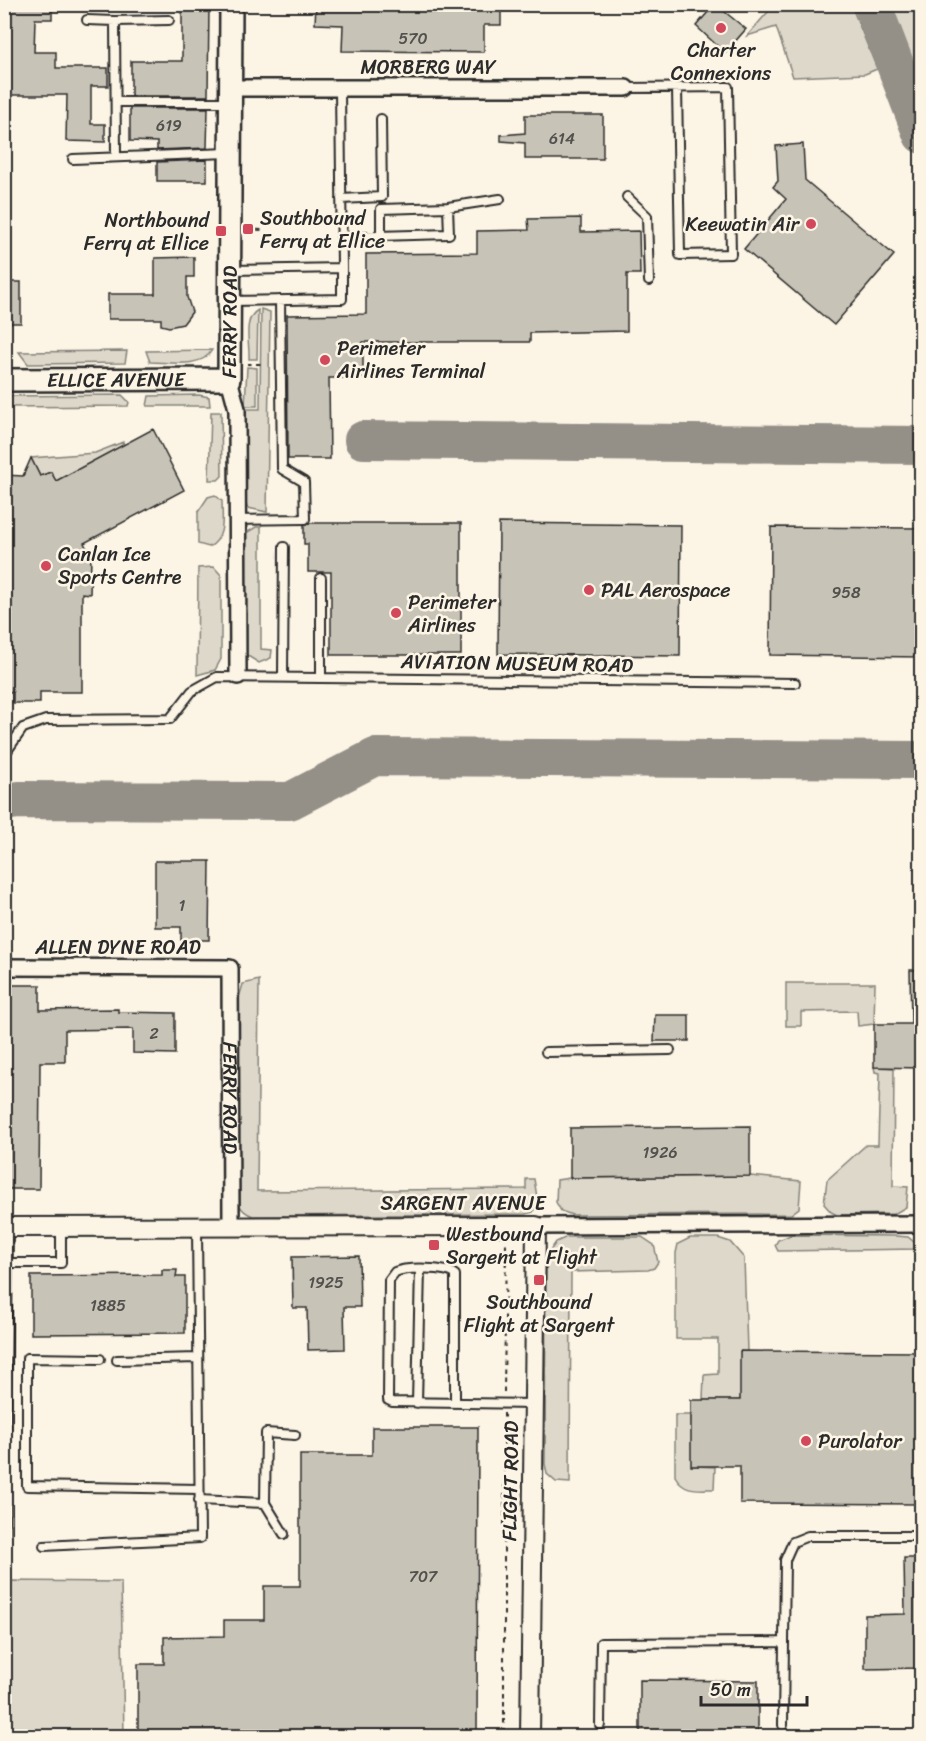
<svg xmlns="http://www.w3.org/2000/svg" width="926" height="1741" font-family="Sriracha,sans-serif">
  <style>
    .green { fill: #ded8ca; stroke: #84827a; stroke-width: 1.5 }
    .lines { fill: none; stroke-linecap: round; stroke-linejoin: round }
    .taxiway { stroke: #949088; stroke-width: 38 }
    .building { fill: #c8c3b7; stroke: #2b2b2b; stroke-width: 1.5 }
    .service-casing { stroke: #2b2b2b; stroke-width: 12 }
    .minor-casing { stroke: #2b2b2b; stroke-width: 20 }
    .tertiary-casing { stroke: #2b2b2b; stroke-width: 22 }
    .secondary-casing { stroke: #2b2b2b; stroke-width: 26 }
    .path { stroke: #2b2b2b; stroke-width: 2; stroke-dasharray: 4.5 4.5; stroke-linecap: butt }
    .service { stroke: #fcf5e5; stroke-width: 8 }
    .minor { stroke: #fcf5e5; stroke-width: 15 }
    .tertiary { stroke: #fcf5e5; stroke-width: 18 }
    .secondary { stroke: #fcf5e5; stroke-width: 21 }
    .poi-dot { fill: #d1495b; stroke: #fcf5e5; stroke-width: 2 }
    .labels { text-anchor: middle; stroke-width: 5; stroke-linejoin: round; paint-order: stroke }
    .number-label { font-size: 16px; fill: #52514e }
    .poi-label { font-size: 20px; fill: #2b2b2b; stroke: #fcf5e5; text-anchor: start }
    .street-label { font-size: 20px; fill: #2b2b2b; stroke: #fcf5e5 }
  </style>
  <rect width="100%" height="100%" fill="#fcf5e5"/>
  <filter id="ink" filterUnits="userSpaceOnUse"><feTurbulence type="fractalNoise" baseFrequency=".0167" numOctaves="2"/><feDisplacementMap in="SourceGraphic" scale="12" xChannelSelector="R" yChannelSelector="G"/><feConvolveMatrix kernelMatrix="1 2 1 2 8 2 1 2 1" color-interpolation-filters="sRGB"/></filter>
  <g filter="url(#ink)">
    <path class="green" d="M774,5H851L877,69L865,74L793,77L776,27L747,36Z
      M889,5H921V96Z
      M261,309L270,312L267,512L248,508L243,500L244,409H260Z
      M258,310L257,359H249C250,343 242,319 258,310Z
      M212,350C202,369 168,362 150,362L146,351Z
      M127,351L125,363L28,364L19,352Z
      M247,367L257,368V406H245Z
      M122,395L129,402L128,406L5,407V396Z
      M199,395L209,397L210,406H147L149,396Z
      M211,412H221L222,476L218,480H209Z
      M123,442L124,445L56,481L51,472L40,476L31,458L95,453Z
      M215,495L222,501C222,518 226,538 209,547L198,544V512L208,497Z
      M256,527H261V649L272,650L271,658L259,663L243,653V541L246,533Z
      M214,567L221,575V659L215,670L197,675L198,568Z
      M259,980L257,1191L526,1189V1179H534L538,1203L533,1212L525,1214L253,1216C243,1212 240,1208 237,1198L239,998L243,984Z
      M786,983H875L874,1024L858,1026L857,1011L801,1012V1026H786Z
      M874,1067L894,1068L893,1186L908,1187L906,1207L894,1214L837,1215L831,1212L824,1204L827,1180L866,1145H878L880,1073L875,1072Z
      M750,1176L801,1181L799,1208L791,1214L572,1215L561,1211L556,1202L557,1180L570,1178Z
      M791,1235L896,1236L908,1237L919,1246V1249L778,1251L775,1245L778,1240Z
      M567,1237H642L654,1245L658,1262L654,1268L648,1270L571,1272L570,1483L556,1482L547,1474L545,1464L546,1257L556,1242Z
      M690,1238H718L730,1242L744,1258L747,1351L740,1400H703L704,1375L718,1374V1339H676V1253L678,1244Z
      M675,1415H691L693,1466L715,1467L714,1489C698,1489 684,1492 675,1476Z
      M5,1581L121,1582L124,1736H5Z"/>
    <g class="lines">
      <path class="taxiway" d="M872,4L922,135
        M363,440L922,445
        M4,802L19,800L290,801L375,757L922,760"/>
    </g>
    <path class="building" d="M4,4H52V19H35L34,52H56V68H108V86H91V124H105V142L66,141L67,95H4Z
      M316,4H501V25H484V52L342,51L343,25L315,24Z
      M715,4L746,29L725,53L696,26Z
      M182,5H209L208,96H131V61H182Z
      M130,108H208L207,148L157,150V142L130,141Z
      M525,115H603V159H525V143L501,141V135L525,133Z
      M803,144L805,180L894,255L834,325L744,249L786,199L773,187L778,181L776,146Z
      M207,160V181H157V162Z
      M581,218V232L639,231L640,274H627V331L530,333V342H363V378H329L330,459H288L287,315L366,314V254L477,253V231L529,230L528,219Z
      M194,257V277H187V297L192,312L183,324L169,327L161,325V319H108V294H155V258Z
      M4,282H21V323H4Z
      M153,429L184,490L84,543L91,556L90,594L82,593V692H40V703H13V692H4V475L23,476L31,458L40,476L51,472L56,481Z
      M310,523H461V655H331V572H308V544H304V525Z
      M499,523L681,525L680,656L498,654Z
      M771,527L921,528V657L770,655Z
      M155,861H210L209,940H181V927H155Z
      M910,970H921V1068L874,1067V1024H911Z
      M4,985H40V1010L118,1009V1012L175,1013V1054L133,1053V1029L65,1030V1062H40L39,1189H4Z
      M655,1015H689V1041H654Z
      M750,1126V1176L570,1178V1128Z
      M359,1256L360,1307H344L345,1349L308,1350L307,1308H293L292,1257Z
      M162,1270H177L176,1277H185V1333L31,1334V1276L162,1275Z
      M740,1351L921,1352V1504L740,1503V1466H691V1400H740Z
      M372,1427H478L477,1737H138V1664H164V1637L224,1636V1620H264V1586H300V1455H372Z
      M904,1558H921V1668L865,1669V1615L905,1614Z
      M640,1680L758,1681V1737H640Z"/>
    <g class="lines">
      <defs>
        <path id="service" d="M87,20L115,21L116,157
          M115,21L169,20
          M626,88L728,87L731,254L680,255L677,88
          M116,102H228
          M73,159L228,153
          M627,197L647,216L649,281
          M341,199L382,197L381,119
          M381,235V209L448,207L500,199
          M341,237L449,234L448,207
          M230,270L342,268L340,88
          M230,301L342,299V268
          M237,520L305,519L304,482L282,469L280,300
          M283,676L284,547
          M321,677V578
          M4,755L23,728L46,720L170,719L192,691L217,677L795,683
          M546,1052L670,1050
          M4,1263H61V1227
          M100,1359L27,1358V1486L199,1489
          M117,1360L198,1358
          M417,1403L420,1269
          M455,1403V1275C447,1267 406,1267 395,1272L389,1280L388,1400L392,1402L534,1404
          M199,1500L265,1503
          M284,1534L265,1503L266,1433L295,1435
          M44,1546L200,1538L197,1228
          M4,1570L8,1227
          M600,1725L601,1643L784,1642
          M783,1725L785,1560L793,1542L808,1536H922"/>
        <g id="minor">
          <path d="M231,88H626"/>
          <path d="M229,379L237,409L238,676"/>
          <path id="s1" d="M4,967L230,968L231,1226"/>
          <path d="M536,1226L922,1224"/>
        </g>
        <path id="tertiary" d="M4,1227L536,1226L530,1736"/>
        <g id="secondary">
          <path id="s2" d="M4,380L229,379L231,4"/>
        </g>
      </defs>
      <use href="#service" class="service-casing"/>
      <use href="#minor" class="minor-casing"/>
      <use href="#tertiary" class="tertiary-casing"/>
      <use href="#secondary" class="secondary-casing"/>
      <path class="path" d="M248,229L262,230
        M247,364H261
        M504,1392L506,1242
        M504,1413V1736"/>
      <use href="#service" class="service"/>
      <use href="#minor" class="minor"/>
      <use href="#tertiary" class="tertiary"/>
      <use href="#secondary" class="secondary"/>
    </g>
  </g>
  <g class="poi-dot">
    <circle cx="721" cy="28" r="6"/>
    <circle cx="811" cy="224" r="6"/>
    <rect x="242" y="223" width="12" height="12" rx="3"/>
    <rect x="215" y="225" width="12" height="12" rx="3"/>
    <circle cx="325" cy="360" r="6"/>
    <circle cx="46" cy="566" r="6"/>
    <circle cx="589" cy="590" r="6"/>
    <circle cx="396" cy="613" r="6"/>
    <rect x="428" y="1239" width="12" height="12" rx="3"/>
    <rect x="533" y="1274" width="12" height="12" rx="3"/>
    <circle cx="806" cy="1441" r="6"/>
  </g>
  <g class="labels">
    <g class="number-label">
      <text x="413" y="44">570</text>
      <text x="169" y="131">619</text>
      <text x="562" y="144">614</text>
      <text x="846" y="598">958</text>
      <text x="182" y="911">1</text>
      <text x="154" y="1039">2</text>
      <text x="660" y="1158">1926</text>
      <text x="326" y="1288">1925</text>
      <text x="108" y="1311">1885</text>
      <text x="423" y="1582">707</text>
    </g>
    <g class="poi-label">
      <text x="721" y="57" text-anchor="middle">Charter<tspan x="721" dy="23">Connexions</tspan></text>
      <text x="260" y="225">Southbound<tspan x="260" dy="23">Ferry at Ellice</tspan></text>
      <text x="209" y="227" text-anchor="end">Northbound<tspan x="209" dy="23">Ferry at Ellice</tspan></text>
      <text x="799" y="231" text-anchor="end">Keewatin Air</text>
      <text x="337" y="355">Perimeter<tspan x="337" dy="23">Airlines Terminal</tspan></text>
      <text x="58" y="561">Canlan Ice<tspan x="58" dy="23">Sports Centre</tspan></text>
      <text x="601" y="597">PAL Aerospace</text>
      <text x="408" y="609">Perimeter<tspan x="408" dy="23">Airlines</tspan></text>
      <text x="446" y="1241">Westbound<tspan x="446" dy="23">Sargent at Flight</tspan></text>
      <text x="539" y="1309" text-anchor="middle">Southbound<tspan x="539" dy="23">Flight at Sargent</tspan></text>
      <text x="818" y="1448">Purolator</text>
    </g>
    <g class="street-label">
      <text x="428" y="74">MORBERG WAY</text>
      <text dy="7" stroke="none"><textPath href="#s2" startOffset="282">FERRY ROAD</textPath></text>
      <text dy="7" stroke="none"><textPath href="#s2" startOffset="112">ELLICE AVENUE</textPath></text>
      <text transform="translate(517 663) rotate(1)" y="7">AVIATION MUSEUM ROAD</text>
      <text x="118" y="954">ALLEN DYNE ROAD</text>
      <text dy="7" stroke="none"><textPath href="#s1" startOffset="356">FERRY ROAD</textPath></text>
      <text x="463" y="1210">SARGENT AVENUE</text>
      <text transform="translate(510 1481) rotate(-89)" y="7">FLIGHT ROAD</text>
    </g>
  </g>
  <rect width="926" height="1741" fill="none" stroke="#fcf5e5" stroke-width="24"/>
  <rect x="12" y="12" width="902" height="1717" fill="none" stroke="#2b2b2b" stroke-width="2" filter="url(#ink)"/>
  <path d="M701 1696v9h106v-9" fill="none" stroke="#2b2b2b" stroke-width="3"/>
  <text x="710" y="1696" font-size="18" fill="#2b2b2b" stroke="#fcf5e5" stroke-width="4.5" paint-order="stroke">50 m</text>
</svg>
